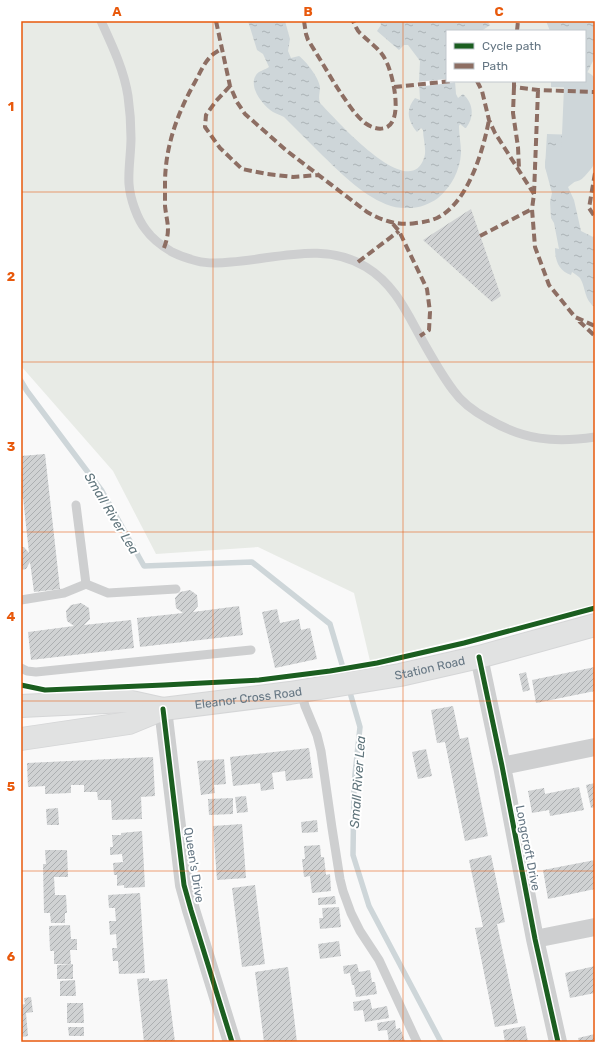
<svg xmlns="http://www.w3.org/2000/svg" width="616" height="1063" font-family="Rubik,sans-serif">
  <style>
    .park { fill: #e8ebe6; fill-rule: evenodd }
    .water { fill: url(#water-ripples) }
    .pier { fill: #f9f9f9 }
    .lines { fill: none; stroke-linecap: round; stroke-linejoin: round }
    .stream { stroke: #ced6d9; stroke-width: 5.5 }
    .river { stroke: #ced6d9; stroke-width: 34 }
    .building { fill: url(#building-hatch) }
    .primary-casing { stroke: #d5d6d7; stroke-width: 24 }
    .service { stroke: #cecfd0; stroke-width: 9 }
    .minor { stroke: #cecfd0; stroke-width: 18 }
    .primary { stroke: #e1e2e2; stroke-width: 22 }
    .quiet { stroke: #8d6e63; stroke-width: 4; stroke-dasharray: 8 4; stroke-linecap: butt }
    .cycleway-casing { stroke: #fff; stroke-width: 8 }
    .cycleway { stroke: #1b5e20; stroke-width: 5 }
    .grid { fill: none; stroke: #e8590c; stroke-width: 1; stroke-opacity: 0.55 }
    .labels { text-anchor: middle; stroke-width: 4; stroke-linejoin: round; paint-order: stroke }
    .street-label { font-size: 12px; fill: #657683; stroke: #fff }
    .water-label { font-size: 13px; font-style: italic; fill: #60757c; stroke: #fff }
    .neatline { fill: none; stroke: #e8590c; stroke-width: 1.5 }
    .grid-label { font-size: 13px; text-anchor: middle; font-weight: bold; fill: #e8590c }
  </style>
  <defs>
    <pattern id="water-ripples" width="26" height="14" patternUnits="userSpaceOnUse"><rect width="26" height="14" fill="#ced6d9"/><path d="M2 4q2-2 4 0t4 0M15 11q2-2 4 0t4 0" fill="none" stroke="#abb2b5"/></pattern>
    <pattern id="building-hatch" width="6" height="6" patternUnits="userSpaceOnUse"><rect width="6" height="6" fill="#d0d2d3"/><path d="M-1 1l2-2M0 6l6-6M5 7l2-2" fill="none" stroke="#acafb1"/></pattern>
  </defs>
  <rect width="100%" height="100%" fill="#f9f9f9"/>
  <path class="park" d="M21,21H595V606L370,661L354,593L258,547L156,554L113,471L21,366ZM447,31H585V81H447Z"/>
  <path class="water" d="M248,21H285L290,39L288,51L291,58L299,56C306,61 319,78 320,87C320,93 318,97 320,103C334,117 409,204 424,158C427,150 423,139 423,130L421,128L417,132C408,121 405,110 415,98L420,100L419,82L420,61L408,45H404L399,50L377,31L381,25L380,21H487L490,25C482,31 480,33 470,30L468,31H447V81H455L456,94L458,98L463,94C473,103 475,116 466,128H465L460,124L459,126C459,135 461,144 461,153C460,171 451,187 438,198C430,204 419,208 410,208C404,208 397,208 391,206C364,197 343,175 323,156C310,143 297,130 284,117C281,115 276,114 273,112C263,106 248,87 256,75C258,71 265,70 269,67L263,54L257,50Z
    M546,21H595V57L586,75L585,80V31H550Z
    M551,81H585L584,88H581L551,87Z
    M547,134L576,135L575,157L582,158V176L568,187L574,200L581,231L593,237L595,235V307C584,300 586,288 580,278C578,276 575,274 572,272L571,275C559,271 555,261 555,248L559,249L554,223L551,218L550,202L552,193L545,167Z"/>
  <path class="pier" d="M447,79V81H457V82L417,87V82Z"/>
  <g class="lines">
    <path class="stream" d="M21,381L27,391L102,491L144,566L252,562L330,624L346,678
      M349,689L360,727L354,784L353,855L369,906L441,1042"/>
    <path class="river" d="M562,164L572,165L578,158L581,88"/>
  </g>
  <path class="building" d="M471,209L501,296L492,302L423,240Z
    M45,454L60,589L34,592L30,562L26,569L21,570V547H24L29,553L23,497L21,500V487L22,488L21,456Z
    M190,590L197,595L198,606L193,612L239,606L243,635L140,647L137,618L183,613L176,608L175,598L180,592Z
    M81,603L89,608L90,619L84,625L131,620L134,648L31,660L28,632L74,626L67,621L66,611L71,605Z
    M277,609L280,623L299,619L301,630L310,628L317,659L275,668L262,612Z
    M595,667V691L536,703L532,680Z
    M526,672L530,690L523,692L519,674Z
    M453,706L460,739L468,737L488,836L465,841L445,742L437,743L431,710Z
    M309,748L313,778L286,781L285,771L272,773L274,789L261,791L260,783L233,786L230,757Z
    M426,749L432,776L418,779L412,752Z
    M153,757L155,796L141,797L142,819L112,820L111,800H98L97,792H84V785H71V793L45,794V786L28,787L27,763Z
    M224,759L226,784L214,785L215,793L201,795L197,761Z
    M595,783V807L591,808L586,785Z
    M579,787L584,810L550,816L549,810L532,813L528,791L544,788L545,794Z
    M246,796L248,812L237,813L235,797Z
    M233,798V814L209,815L208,799Z
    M58,808L59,825H47L46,809Z
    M317,820L318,832L302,833L301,822Z
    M242,824L246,878L217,880L213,826Z
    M142,831L145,887L124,888V885L117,886V875H114L113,863L123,862L122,854L110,855V847H113L112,835H121V833Z
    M320,845L321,857H324L326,875L330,874L331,891L312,893L310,876L304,877L302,859H305L304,846Z
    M45,850H67L68,877H54L55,895H66L67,913H65V923H51L50,913H44L43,864H46Z
    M491,855L505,922L497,924L518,1023L495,1027L475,928L483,927L469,860Z
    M595,860V889L548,899L543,870Z
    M255,885L265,964L242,967L232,888Z
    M140,893L145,973L119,974L118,961H113L112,948H117L116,934L110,935L109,921H116L115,908H109L108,895Z
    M335,896L336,904L318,905V898Z
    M339,907L341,927L320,929L319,918H323L322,908Z
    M70,925L71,939H77V950H70L71,964H54V951H50L49,926Z
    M339,941L341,956L320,959L318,944Z
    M73,964V979H57V965Z
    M357,964L359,972L370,970L372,982H375L377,994L356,997L354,985H352L350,973L344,974L343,966Z
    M595,966V993L570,998L565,973Z
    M288,967L297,1042H264L255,972Z
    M149,978V981L167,979L175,1042H144L137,979Z
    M75,980L76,996H60V981Z
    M31,997L33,1012L26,1013L28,1036L21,1037V1005L25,1004L24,998Z
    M370,999L372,1009L387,1006L389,1018L365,1022L363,1010L354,1011L353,1002Z
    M67,1003H83L84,1023H67Z
    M395,1020L396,1029L400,1028L405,1041L389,1042L387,1030L378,1031L377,1023Z
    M525,1026L528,1042H505L503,1030Z
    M68,1027H84V1036H69Z
    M595,1034V1042H579L578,1038Z"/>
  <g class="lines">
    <defs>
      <g id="primary">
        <path d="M21,706L127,701L163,709"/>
        <path id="s1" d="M21,739L129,723L163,709L290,693L400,675L479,657L595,625"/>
      </g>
    </defs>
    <use href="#primary" class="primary-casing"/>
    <path class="service" d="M101,21C112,45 124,70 128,96C130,110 131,124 131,138C131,153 128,170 129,184C130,198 137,219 146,230C153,240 162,246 172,252C180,256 189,259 197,261C208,264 221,263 231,262C276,259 325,241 366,267C394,284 406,311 421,338C431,356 441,374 453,390C462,403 475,412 488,419C524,440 554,443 595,437
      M86,584L108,593L176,589
      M21,600L64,593L86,584L76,505
      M21,668L27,671L36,672L251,650
      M301,691L305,706L317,735L321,751L332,828L340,879L343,891L351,913L360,931L379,960L417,1042"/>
    <path class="minor" d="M479,657L502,766L535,939L558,1042
      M163,709L184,885L191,910L232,1042
      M502,766L595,747
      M535,939L595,927"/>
    <use href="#primary" class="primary"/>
    <path class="quiet" d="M216,21L230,86L237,102L245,114L287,151L367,212C383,221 398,226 416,223C424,222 430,221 437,218C468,203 483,151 489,120
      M304,21L306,34L308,40C319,57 329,75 340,92C347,102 355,115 365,123C371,127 377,130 385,128C404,122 393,76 387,63C381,49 371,44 361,34C357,31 355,25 353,21
      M517,31L518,21
      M477,81L482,91L489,120L495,133L534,194
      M514,81V87L538,90L595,92
      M230,86L216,101L206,115L205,127L220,148L242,169L267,174L293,177L319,175
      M394,87L451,81
      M514,87L513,113L518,147L519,169
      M538,90L534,194L532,209L535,247L549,285L575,317L595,326
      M595,173L589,208L595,217
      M393,224L399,231L427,289L430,312L429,330L420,336
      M480,236L532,209
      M164,248C171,229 167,224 165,206C165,199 165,191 165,184C165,147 177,114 195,82C200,73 204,63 211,56C214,53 218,51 221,49
      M358,262L399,231
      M579,321L595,336"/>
    <defs>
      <path id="cycleway" d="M479,657L502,766L535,939L558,1042
        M21,685L45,690L164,685L259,680L330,671L377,663L464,643L595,608
        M163,709L184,885L191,910L232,1042"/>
    </defs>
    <use href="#cycleway" class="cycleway-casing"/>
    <use href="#cycleway" class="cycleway"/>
  </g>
  <path class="grid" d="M213,21V1042M403,21V1042M21,192H595M21,362H595M21,532H595M21,701H595M21,871H595"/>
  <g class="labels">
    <g class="street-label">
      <text dy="4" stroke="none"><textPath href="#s1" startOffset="416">Station Road</textPath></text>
      <text dy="4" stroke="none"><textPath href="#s1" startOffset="232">Eleanor Cross Road</textPath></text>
      <text transform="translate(528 848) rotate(79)" y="4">Longcroft Drive</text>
      <text transform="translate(194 865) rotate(81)" y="4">Queen's Drive</text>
    </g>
    <g class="water-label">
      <text transform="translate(112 513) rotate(59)" y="5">Small River Lea</text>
      <text transform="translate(357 782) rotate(-86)" y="5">Small River Lea</text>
    </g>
  </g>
  <rect width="616" height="1063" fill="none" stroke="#ffffff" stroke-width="44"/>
  <rect x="446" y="30" width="140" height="52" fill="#ffffff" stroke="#c1c8cd"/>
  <rect x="454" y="43" width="20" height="6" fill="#1b5e20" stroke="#c1c8cd"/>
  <text x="482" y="50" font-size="12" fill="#657683">Cycle path</text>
  <rect x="454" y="63" width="20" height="6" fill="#8d6e63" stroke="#c1c8cd"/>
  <text x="482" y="70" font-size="12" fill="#657683">Path</text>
  <rect x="22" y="22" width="572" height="1019" class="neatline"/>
  <g class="grid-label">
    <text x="117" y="16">A</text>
    <text x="308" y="16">B</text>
    <text x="499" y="16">C</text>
    <text x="11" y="111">1</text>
    <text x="11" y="281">2</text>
    <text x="11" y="451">3</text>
    <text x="11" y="621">4</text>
    <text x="11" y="791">5</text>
    <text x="11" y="961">6</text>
  </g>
</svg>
